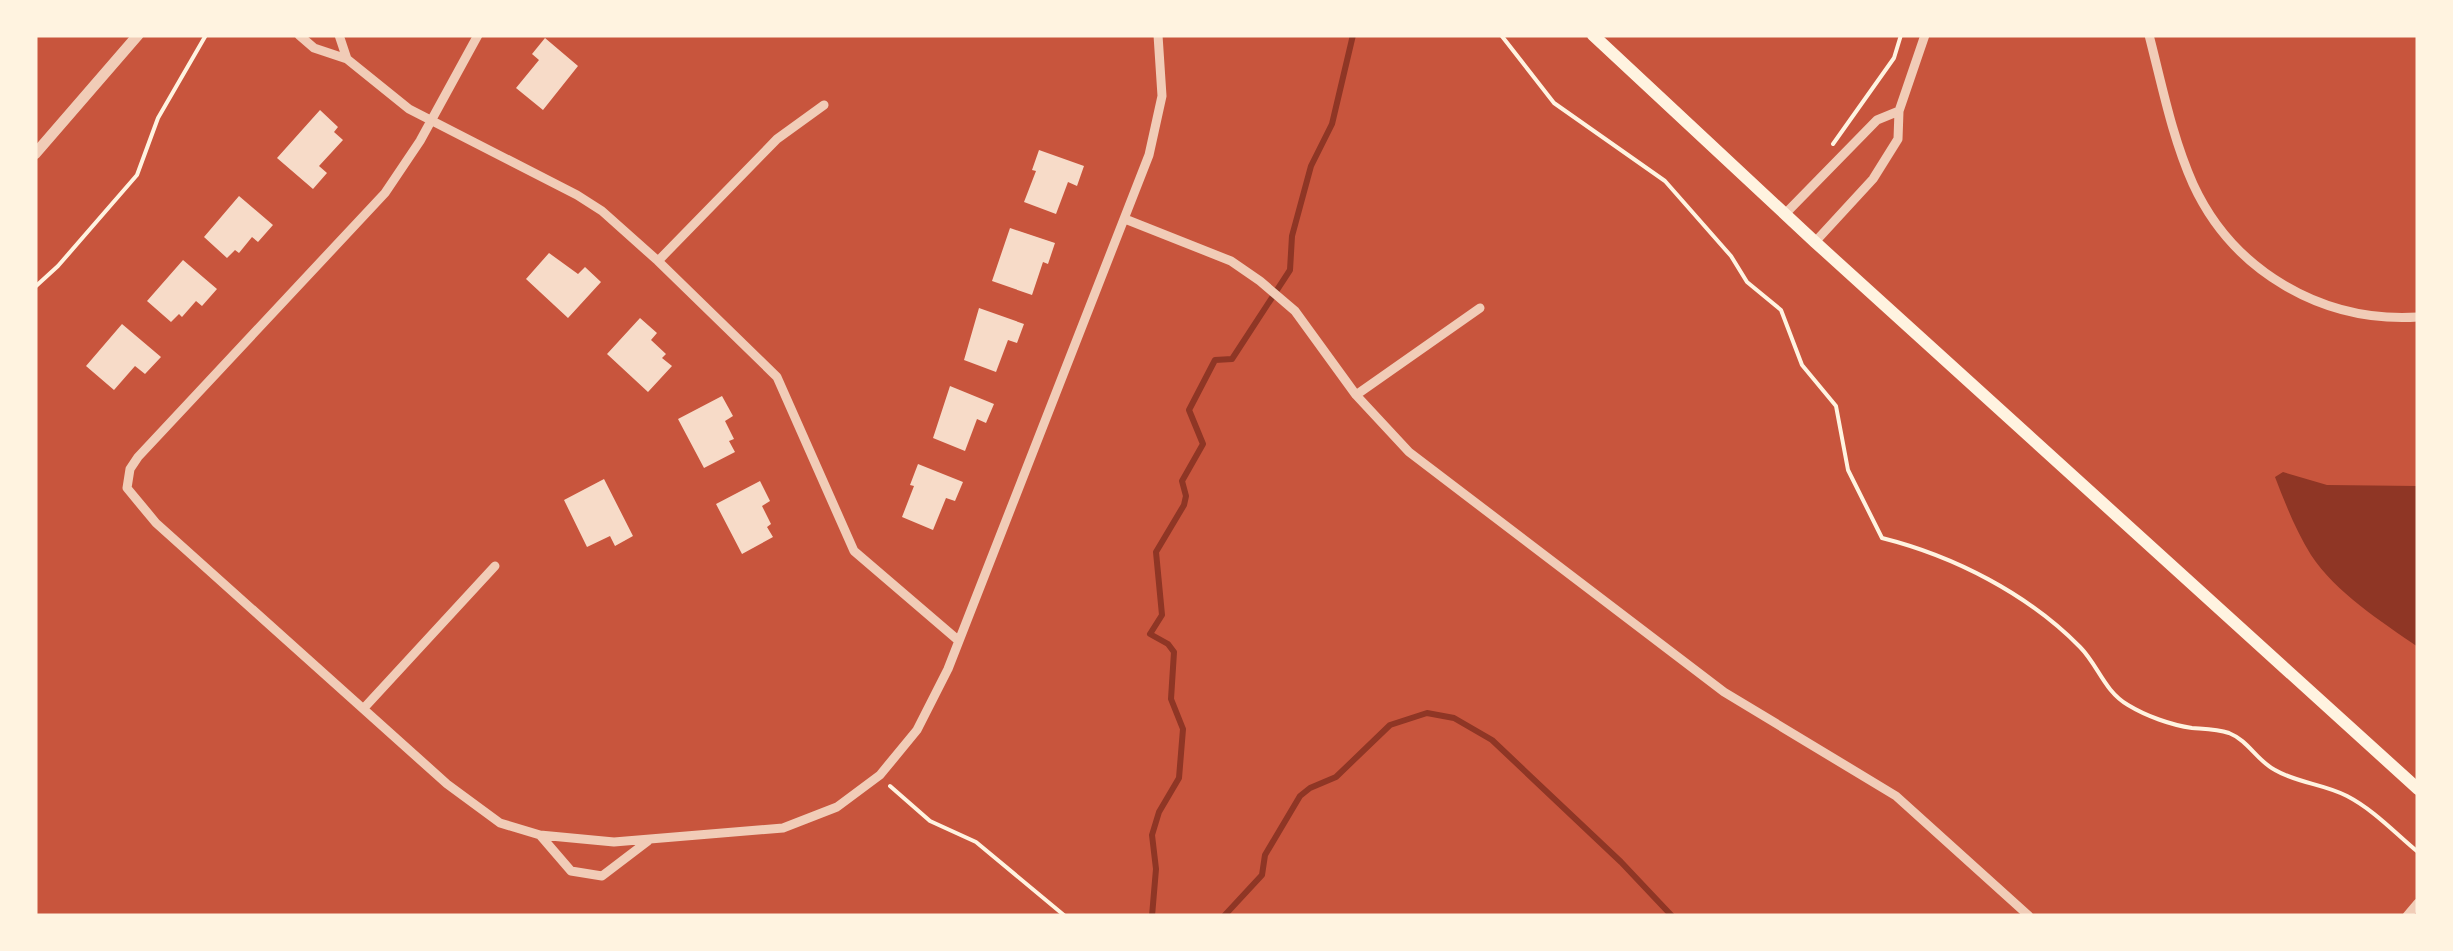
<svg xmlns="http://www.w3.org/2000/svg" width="2453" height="951" font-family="'Asap Condensed',sans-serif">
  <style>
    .water { fill: #8f3625 }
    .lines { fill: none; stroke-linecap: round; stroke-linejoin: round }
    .stream { stroke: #8f3625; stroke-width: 6 }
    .building { fill: #f7dbc8 }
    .path { stroke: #fff3e0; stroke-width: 4 }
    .minor { stroke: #f1ccb7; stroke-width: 9 }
    .tertiary { stroke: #f1ccb7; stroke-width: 11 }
    .secondary { stroke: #fff3e0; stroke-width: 12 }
  </style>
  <rect width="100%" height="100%" fill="#c8553d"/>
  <path class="water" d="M2283,472L2327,485L2418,486V647C2382,622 2335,592 2311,555C2296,531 2285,503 2275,477Z"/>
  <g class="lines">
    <path class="stream" d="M1152,916L1156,869L1152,835L1159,812L1179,778L1183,729L1171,699L1174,652L1168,644L1150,634L1162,615L1156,552L1184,505L1186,496L1182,481L1203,444L1189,410L1215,360L1232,359L1290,270L1292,236L1311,166L1332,124L1353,35
      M1224,916L1262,875L1265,855L1300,796L1310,788L1336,777L1390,725L1427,713L1454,718L1492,740L1621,862L1672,916"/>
  </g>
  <path class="building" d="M545,38L578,66L543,110L516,88L539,60L532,54Z
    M320,110L338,127L334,132L343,140L319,166L327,173L313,189L277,158Z
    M1039,150L1084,166L1077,186L1068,182L1056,214L1024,202L1036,171L1032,170Z
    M239,196L273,225L258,242L252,237L239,253L235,250L227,258L204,237Z
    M1010,228L1055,243L1048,264L1043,262L1032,295L992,281Z
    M549,253L578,274L585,267L601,282L568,318L526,279Z
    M183,260L217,289L202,306L196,301L182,317L179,314L171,322L147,301Z
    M979,308L1024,324L1017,343L1008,340L996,372L964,360Z
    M640,318L657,333L651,340L666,354L662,358L672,366L648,392L607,354Z
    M122,324L161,357L145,374L135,366L114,390L86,366Z
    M950,386L994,404L986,423L977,419L965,451L933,438Z
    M722,396L733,416L725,421L734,439L729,441L735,452L704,468L678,419Z
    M918,464L963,482L955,501L946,498L933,530L902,517L914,486L910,485Z
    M604,479L633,536L615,546L610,536L587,547L564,500Z
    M760,481L770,501L762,506L771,524L767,527L773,537L742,554L716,504Z"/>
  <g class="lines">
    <path class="path" d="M1501,35L1554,103L1665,181L1731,256L1747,282L1781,310L1802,365L1836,406L1848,470L1882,538C1954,556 2028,594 2080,647C2098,665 2104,691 2128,705C2146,716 2171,725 2192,728C2205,729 2217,729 2229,733C2249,741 2256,760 2275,770C2297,783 2324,784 2347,796C2374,810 2395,833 2418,852
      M1833,144L1894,58L1901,35
      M35,287L58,266L137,175L158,118L206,35
      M890,786L930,821L976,842L1065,916"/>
    <path class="minor" d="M299,35L314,48L347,59L409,109L577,195L602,211L658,261L777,377L854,551L959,641
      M339,35L347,59
      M478,35L420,141L385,193L138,457L130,469L127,488L156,523L447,784L500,823L540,835L614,842L783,828L837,807L880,775L917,730L948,669L1149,155L1162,96L1158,35
      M2149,35C2162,85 2172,137 2193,184C2233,271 2322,323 2418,317
      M1785,214L1877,120L1899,111
      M1125,219L1231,261L1260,281L1295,311L1356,395L1409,452L1724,692L1896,796L2029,916
      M1815,242L1873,179L1898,139L1899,111L1925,35
      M658,261L777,139L824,105
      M1356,395L1480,308
      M364,708L495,566
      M540,835L571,871L602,876L648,841
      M2407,916L2418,903"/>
    <path class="tertiary" d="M35,154L138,35"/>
    <path class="secondary" d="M1593,35L1815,242L2418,789"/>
  </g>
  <rect width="2453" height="951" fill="none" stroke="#fff3e0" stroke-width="75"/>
</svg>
